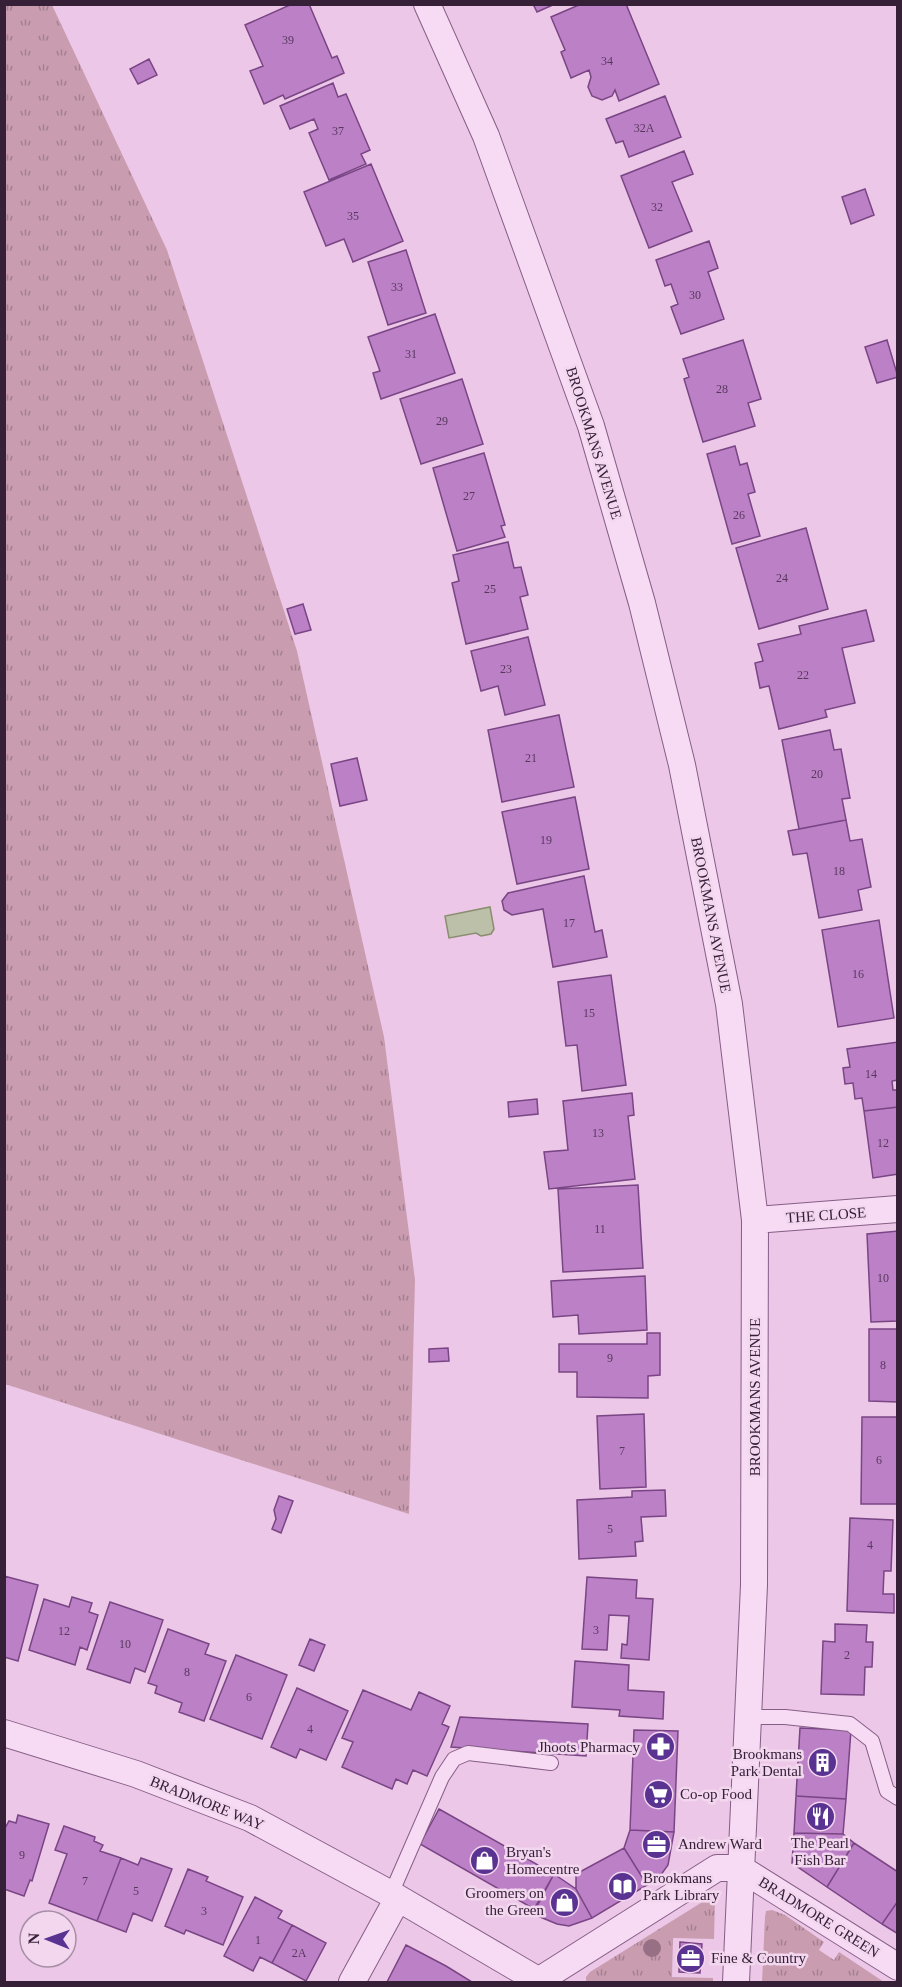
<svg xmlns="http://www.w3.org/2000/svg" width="902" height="1987" font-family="'Times New Roman',serif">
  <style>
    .grass { fill: url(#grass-tufts) }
    .water { fill: #bdc0a8; stroke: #888e6f; stroke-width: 1.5 }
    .building { fill: #bc80c7; stroke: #794584; stroke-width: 1.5 }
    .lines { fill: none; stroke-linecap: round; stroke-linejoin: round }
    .lane-casing { stroke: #855e86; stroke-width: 16 }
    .street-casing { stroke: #855e86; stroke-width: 28 }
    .lane { stroke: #f7daf3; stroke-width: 14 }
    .street { stroke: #f7daf3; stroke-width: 26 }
    .tree { fill: #987086 }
    .labels { text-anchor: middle; stroke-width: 5; stroke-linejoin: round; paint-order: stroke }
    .number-label { font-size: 12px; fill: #58385c }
    .street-label { font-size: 15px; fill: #362038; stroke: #f3d7ef }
    .poi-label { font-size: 15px; fill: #362038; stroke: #f3d7ef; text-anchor: start }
  </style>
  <defs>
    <pattern id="grass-tufts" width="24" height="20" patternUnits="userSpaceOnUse" patternTransform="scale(1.5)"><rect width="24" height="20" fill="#c99cb0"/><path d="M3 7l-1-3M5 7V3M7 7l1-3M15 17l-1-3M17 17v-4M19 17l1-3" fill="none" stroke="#a47f90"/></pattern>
  </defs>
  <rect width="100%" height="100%" fill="#ecc7e7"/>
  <path class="grass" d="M52,5L167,250L297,651L384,1037L415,1280L409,1514L5,1384L4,5Z
    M712,1896L715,1900L714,1939L673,1938L672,1977L713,1978V1982H586V1977L590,1972Z
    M772,1910L785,1915L824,1942L819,1950L834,1960L839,1952L884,1982H762L765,1917L766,1911Z"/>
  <path class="water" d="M490,907L494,929L491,934L481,936L476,933L449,938L445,916Z"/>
  <path class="building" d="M292,4H309L332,58L337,56L344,73L285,99L283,95L264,104L250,71L263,66L245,25Z
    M533,4H555L537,12Z
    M581,4H626L659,84L619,101L615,90L612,96L602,100L592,96L588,87L591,77L589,70L571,78L561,52L565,50L551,17Z
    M149,59L157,75L138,84L130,69Z
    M333,83L338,97L346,94L370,150L361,154L366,164L329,180L309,133L318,129L314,119L290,129L280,106Z
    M665,96L681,137L629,157L623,141L616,143L606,119Z
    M684,151L693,174L672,182L692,231L649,248L621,176Z
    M371,164L403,241L353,262L344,239L326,246L304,192Z
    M865,189L874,215L851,224L842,197Z
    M709,241L718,268L708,272L724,319L681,334L671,307L678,304L671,284L665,286L656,260Z
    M406,250L426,313L388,325L368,262Z
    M435,314L455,373L381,399L373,373L380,371L368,337Z
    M743,340L761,399L748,403L755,426L703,442L684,379L689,377L683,359Z
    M887,340L898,377L877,383L865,347Z
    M462,379L483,444L421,464L400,399Z
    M735,446L740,465L747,463L755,492L748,494L760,536L732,544L707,454Z
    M484,453L505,525L501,526L505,537L457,551L433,468Z
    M806,528L828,609L759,629L736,548Z
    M508,542L514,568L521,567L528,595L520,597L528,629L466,644L452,583L459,581L453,555Z
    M303,604L311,630L295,634L287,609Z
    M866,610L874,641L842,648L855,703L825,710L827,717L779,729L769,686L760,688L755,663L763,661L758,644L801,634L799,626Z
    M528,637L545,705L505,715L498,686L481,691L471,651Z
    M559,715L574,787L502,802L488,730Z
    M830,730L834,750L841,749L850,798L842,799L846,820L799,829L782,740Z
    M357,758L367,800L340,806L331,764Z
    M575,797L589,869L517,884L502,812Z
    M846,820L850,841L862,839L871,887L858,890L862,910L819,918L807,853L793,855L788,831Z
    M584,876L595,932L602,930L607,957L553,967L543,909L512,915L504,910L502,901L508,893Z
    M879,920L894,1018L838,1027L822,930Z
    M611,975L626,1085L582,1091L577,1045L566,1046L558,982Z
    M898,1042V1080L892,1081L893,1090H898V1107L864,1111L862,1098L855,1099L853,1083L845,1084L843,1068L850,1067L847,1049Z
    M632,1093L634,1115L628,1116L635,1179L549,1189L544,1152L568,1150L563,1101Z
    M537,1099L538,1114L509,1117L508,1102Z
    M898,1107V1174L873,1178L864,1111Z
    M638,1185L643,1268L563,1272L558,1189Z
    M898,1231V1321L871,1322L867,1234Z
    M645,1276L647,1330L579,1334L578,1315L553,1317L551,1281Z
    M869,1329H898V1402L869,1401Z
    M647,1333H660V1375L648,1376V1398L577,1397V1372H559V1344H647Z
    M448,1348L449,1361L429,1362V1349Z
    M644,1414L646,1487L600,1489L597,1416Z
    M862,1417H898V1504H861Z
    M665,1490L666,1516L641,1517L643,1541L635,1542L636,1556L579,1559L577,1500L632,1497V1491Z
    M279,1496L293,1501L281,1533L272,1529L276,1519L274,1510Z
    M850,1518L893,1520L891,1571H884L883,1594H894V1613L847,1611Z
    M4,1576L38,1585L18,1661L4,1657Z
    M587,1577L637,1580L636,1598L653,1599L649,1660L621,1658L622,1644L627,1645L629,1616L609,1615L607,1650L582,1649Z
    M72,1597L92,1603L89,1612L98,1615L87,1650L80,1647L75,1665L29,1650L44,1599L69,1607Z
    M110,1602L163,1620L145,1672L135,1668L130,1683L87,1669Z
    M835,1624L867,1625L866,1642H873L872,1667H865L864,1695L821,1694L823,1641L835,1642Z
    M168,1629L209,1644L205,1654L226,1661L204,1721L179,1712L182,1703L155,1693L157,1686L148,1683Z
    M310,1639L325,1645L314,1671L299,1665Z
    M236,1655L287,1675L262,1739L210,1719Z
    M575,1661L629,1665L628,1690L664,1692L663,1719L619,1716L620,1710L572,1707Z
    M297,1688L348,1711L326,1760L300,1749L296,1758L271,1747Z
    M363,1690L411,1710L419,1692L450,1706L442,1724L449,1727L427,1776L413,1770L407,1784L396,1779L392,1789L342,1767L353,1742L342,1738Z
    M460,1717L588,1724L586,1756L451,1747Z
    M800,1728L851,1730L846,1799L796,1796Z
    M634,1730L678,1731L674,1832L630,1830Z
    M796,1796L846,1799L843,1834L794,1833Z
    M439,1809L554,1874L534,1909L420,1844Z
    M18,1815L49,1824L32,1881L30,1880L24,1896L4,1889V1830L9,1821L16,1823Z
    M64,1826L95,1837L94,1841L103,1845L100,1851L121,1858L97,1921L49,1903L67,1854L55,1850Z
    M630,1830L674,1832L668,1865L658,1879L647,1885L624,1848Z
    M794,1833L843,1834L854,1843L827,1887L792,1863Z
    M854,1843L898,1872V1901L882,1924L827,1887Z
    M624,1848L647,1885L592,1918L576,1889V1874Z
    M121,1858L138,1865L141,1858L172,1869L152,1921L133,1913L126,1932L97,1921Z
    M188,1869L208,1877L206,1881L243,1897L223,1945L186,1930L184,1934L165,1926Z
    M554,1874L576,1889L592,1918L569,1926L557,1924L533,1914Z
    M255,1897L282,1911L278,1918L292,1925L272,1963L260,1957L253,1971L224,1956Z
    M898,1901V1934L882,1924Z
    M292,1925L326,1943L306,1981L272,1963Z
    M680,1942L702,1944L700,1973L679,1972Z
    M406,1945L446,1966L472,1982H387Z"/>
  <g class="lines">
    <defs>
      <path id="lane" d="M748,1717H785L850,1724L872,1741L887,1791L898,1798
        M391,1894L442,1777L454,1759L468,1753L551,1763"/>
      <path id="street" d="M427,4L486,136L591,426L642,603L682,765L729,1004L755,1220L754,1585L736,1982
        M755,1220L898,1209
        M4,1733L136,1774L250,1818L391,1894L541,1982
        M538,1981L717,1868H740L898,1967
        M352,1982L398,1898"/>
    </defs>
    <use href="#lane" class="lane-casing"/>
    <use href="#street" class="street-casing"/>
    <use href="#lane" class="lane"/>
    <use href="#street" class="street"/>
  </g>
  <circle class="tree" cx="652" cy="1948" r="9"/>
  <defs>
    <symbol id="pharmacy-disc" viewBox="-11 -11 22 22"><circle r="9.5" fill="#5a3291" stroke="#f3d7ef"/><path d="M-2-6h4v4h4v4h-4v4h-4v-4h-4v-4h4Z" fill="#fff"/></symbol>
    <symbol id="building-disc" viewBox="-11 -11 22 22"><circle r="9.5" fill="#5a3291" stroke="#f3d7ef"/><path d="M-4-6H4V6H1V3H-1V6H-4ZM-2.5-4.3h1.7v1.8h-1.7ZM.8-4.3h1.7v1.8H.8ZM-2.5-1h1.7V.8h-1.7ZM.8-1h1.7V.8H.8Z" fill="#fff"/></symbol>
    <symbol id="supermarket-disc" viewBox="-11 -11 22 22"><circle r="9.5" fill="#5a3291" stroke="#f3d7ef"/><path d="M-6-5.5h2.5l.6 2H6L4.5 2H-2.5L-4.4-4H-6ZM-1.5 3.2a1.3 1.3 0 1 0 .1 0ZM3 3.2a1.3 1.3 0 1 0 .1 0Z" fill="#fff"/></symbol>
    <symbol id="restaurant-disc" viewBox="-11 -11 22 22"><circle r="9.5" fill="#5a3291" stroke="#f3d7ef"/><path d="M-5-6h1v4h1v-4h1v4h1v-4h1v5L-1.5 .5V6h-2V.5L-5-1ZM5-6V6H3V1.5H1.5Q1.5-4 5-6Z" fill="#fff"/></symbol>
    <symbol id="office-disc" viewBox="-11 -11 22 22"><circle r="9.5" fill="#5a3291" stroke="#f3d7ef"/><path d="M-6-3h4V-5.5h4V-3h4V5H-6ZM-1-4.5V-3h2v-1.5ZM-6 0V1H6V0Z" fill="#fff"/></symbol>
    <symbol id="shop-disc" viewBox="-11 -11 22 22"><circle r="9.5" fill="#5a3291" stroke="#f3d7ef"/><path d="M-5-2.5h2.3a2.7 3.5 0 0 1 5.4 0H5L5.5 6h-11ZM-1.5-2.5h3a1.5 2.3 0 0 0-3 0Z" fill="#fff"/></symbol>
    <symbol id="library-disc" viewBox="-11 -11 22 22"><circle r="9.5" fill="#5a3291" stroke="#f3d7ef"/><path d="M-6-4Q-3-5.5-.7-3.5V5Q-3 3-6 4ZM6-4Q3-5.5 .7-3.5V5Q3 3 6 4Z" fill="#fff"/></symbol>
  </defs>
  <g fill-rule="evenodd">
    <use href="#pharmacy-disc" x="644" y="1730" width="33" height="33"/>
    <use href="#building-disc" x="806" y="1746" width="33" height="33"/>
    <use href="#supermarket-disc" x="642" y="1778" width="33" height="33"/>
    <use href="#restaurant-disc" x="804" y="1800" width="33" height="33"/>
    <use href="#office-disc" x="640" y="1828" width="33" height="33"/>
    <use href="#shop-disc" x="468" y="1844" width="33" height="33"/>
    <use href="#library-disc" x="606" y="1870" width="33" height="33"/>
    <use href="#shop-disc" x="548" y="1886" width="33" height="33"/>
    <use href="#office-disc" x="674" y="1942" width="33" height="33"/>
  </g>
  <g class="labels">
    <g class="number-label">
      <text x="288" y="44">39</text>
      <text x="607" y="65">34</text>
      <text x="644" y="132">32A</text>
      <text x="338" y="135">37</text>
      <text x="657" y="211">32</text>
      <text x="353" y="220">35</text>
      <text x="397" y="291">33</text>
      <text x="695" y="299">30</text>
      <text x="411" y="358">31</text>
      <text x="722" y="393">28</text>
      <text x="442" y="425">29</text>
      <text x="469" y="500">27</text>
      <text x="739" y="519">26</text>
      <text x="782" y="582">24</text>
      <text x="490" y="593">25</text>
      <text x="506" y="673">23</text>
      <text x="803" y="679">22</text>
      <text x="531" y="762">21</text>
      <text x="817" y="778">20</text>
      <text x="546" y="844">19</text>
      <text x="839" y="875">18</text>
      <text x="569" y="927">17</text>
      <text x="858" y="978">16</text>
      <text x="589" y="1017">15</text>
      <text x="871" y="1078">14</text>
      <text x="598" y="1137">13</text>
      <text x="883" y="1147">12</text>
      <text x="600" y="1233">11</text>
      <text x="883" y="1282">10</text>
      <text x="610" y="1362">9</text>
      <text x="883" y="1369">8</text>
      <text x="622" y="1455">7</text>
      <text x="879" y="1464">6</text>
      <text x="610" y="1533">5</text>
      <text x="870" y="1549">4</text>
      <text x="596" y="1634">3</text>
      <text x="64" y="1635">12</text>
      <text x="125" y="1648">10</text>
      <text x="847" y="1659">2</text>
      <text x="187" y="1676">8</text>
      <text x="249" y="1701">6</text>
      <text x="310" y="1733">4</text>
      <text x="22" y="1859">9</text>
      <text x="85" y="1885">7</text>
      <text x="136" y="1895">5</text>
      <text x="204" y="1915">3</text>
      <text x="258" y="1944">1</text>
      <text x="299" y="1957">2A</text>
    </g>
    <g class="street-label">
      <text transform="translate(594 443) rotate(73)" y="5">BROOKMANS AVENUE</text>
      <text transform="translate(711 915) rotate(79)" y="5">BROOKMANS AVENUE</text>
      <text transform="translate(826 1215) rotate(-4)" y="5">THE CLOSE</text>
      <text transform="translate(755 1397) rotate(-90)" y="5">BROOKMANS AVENUE</text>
      <text transform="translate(207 1803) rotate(22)" y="5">BRADMORE WAY</text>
      <text transform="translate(819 1917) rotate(32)" y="5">BRADMORE GREEN</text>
    </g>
    <g class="poi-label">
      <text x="640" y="1752" text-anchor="end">Jhoots Pharmacy</text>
      <text x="802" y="1759" text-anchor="end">Brookmans<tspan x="802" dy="17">Park Dental</tspan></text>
      <text x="680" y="1799">Co-op Food</text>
      <text x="820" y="1848" text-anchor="middle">The Pearl<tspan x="820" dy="17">Fish Bar</tspan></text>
      <text x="678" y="1849">Andrew Ward</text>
      <text x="506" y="1857">Bryan's<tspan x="506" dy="17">Homecentre</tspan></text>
      <text x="643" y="1883">Brookmans<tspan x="643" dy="17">Park Library</tspan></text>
      <text x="544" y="1898" text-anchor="end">Groomers on<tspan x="544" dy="17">the Green</tspan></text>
      <text x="711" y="1963">Fine &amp; Country</text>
    </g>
  </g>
  <rect width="902" height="1987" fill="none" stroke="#362038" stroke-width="12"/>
  <g transform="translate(48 1939) rotate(271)"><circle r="28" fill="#f3d7ef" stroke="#a78ea6" stroke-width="1.5"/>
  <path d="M0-4.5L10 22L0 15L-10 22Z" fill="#5a3291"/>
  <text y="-9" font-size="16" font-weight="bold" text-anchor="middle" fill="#362038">N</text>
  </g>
</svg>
